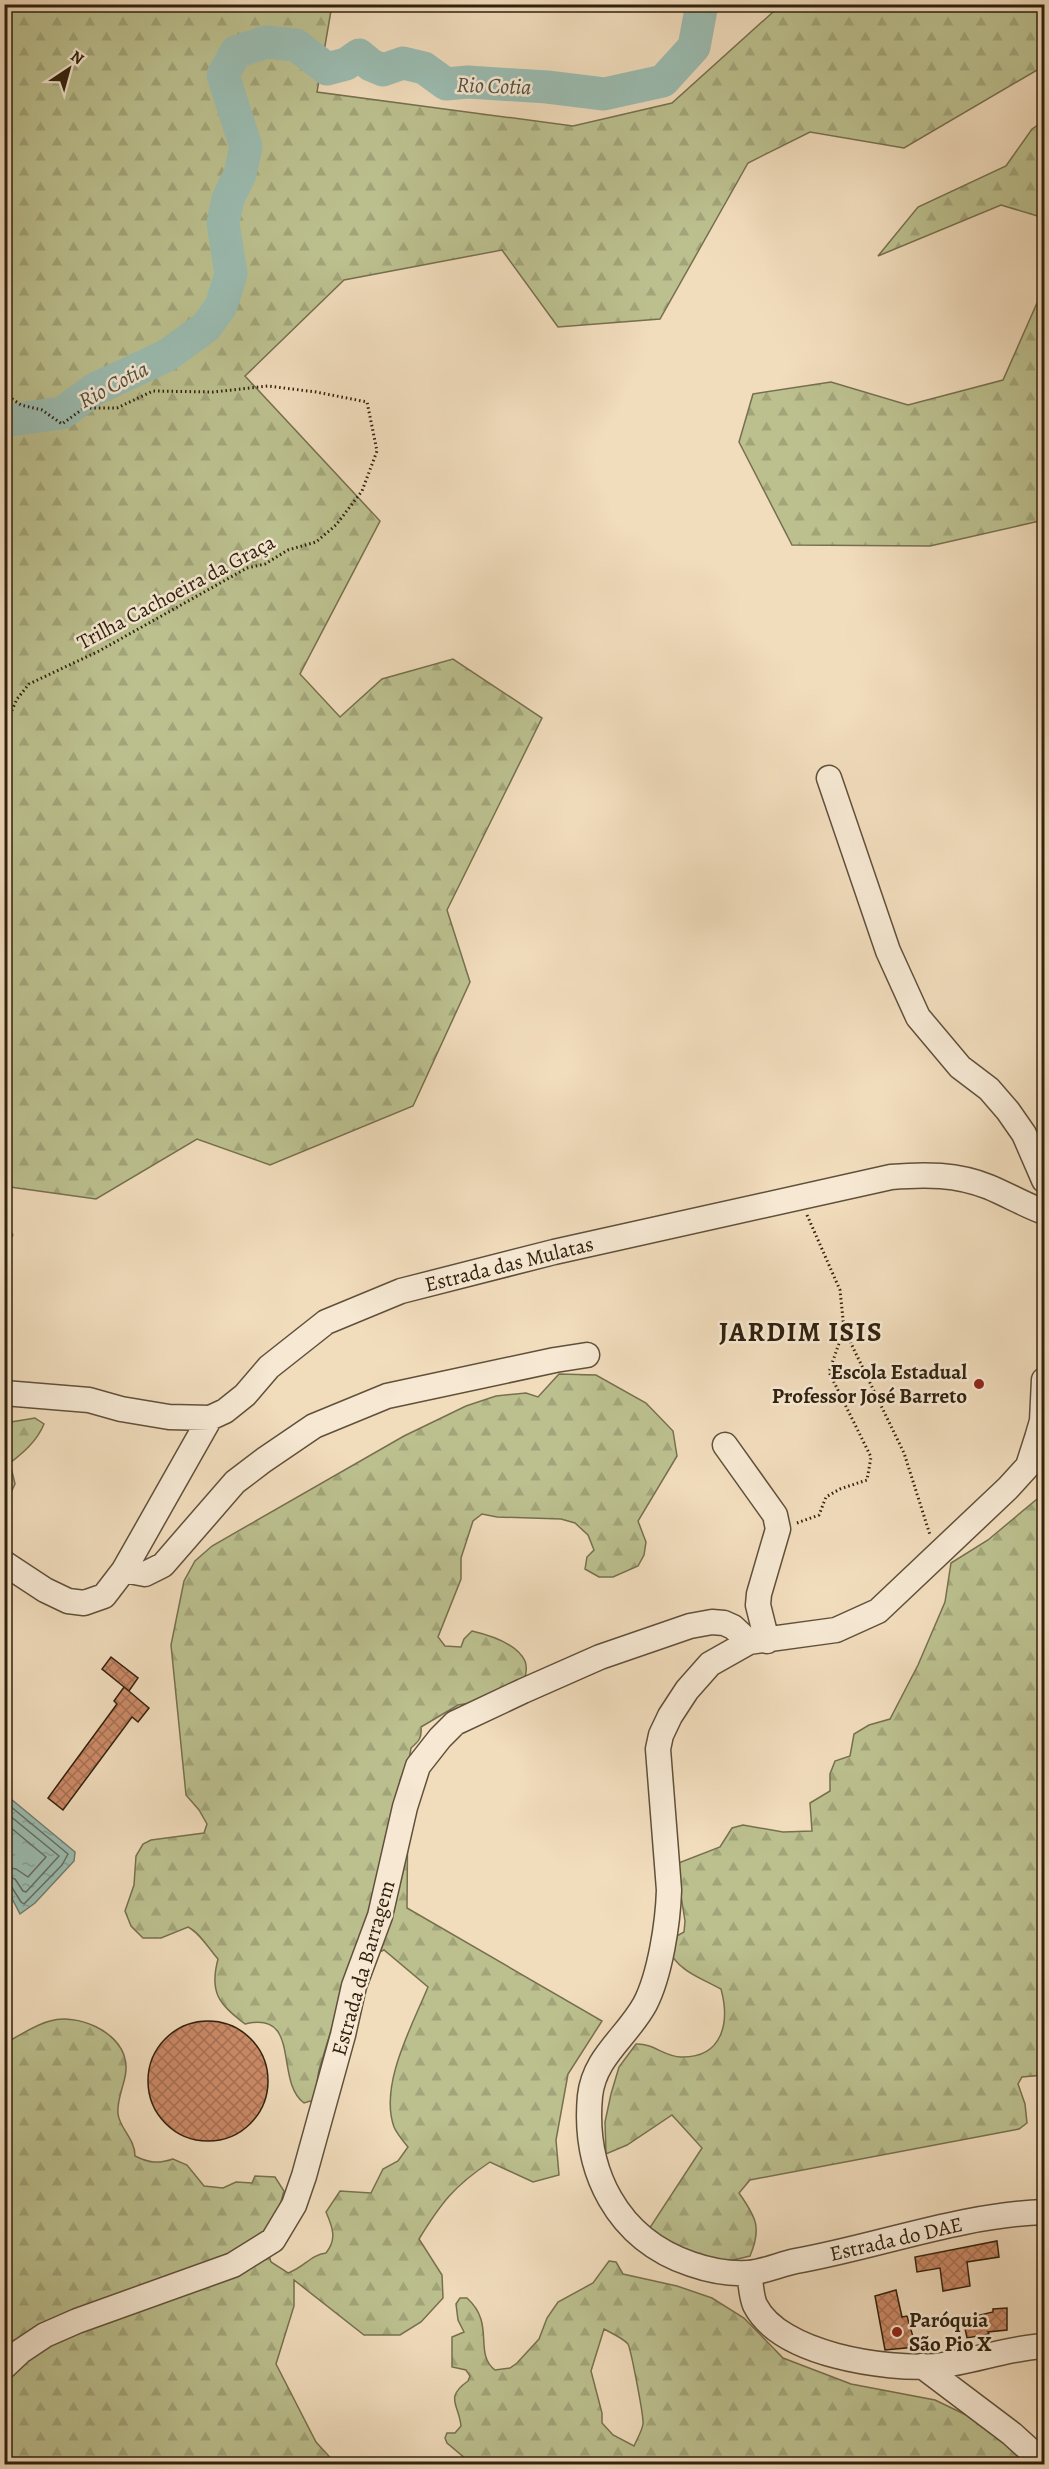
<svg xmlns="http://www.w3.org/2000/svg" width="1049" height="2469" font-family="Alegreya,serif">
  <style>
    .forest { fill: url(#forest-firs); stroke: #76704e; stroke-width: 1.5; fill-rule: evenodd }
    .water { fill: url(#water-ripples); stroke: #707e70; stroke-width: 1.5 }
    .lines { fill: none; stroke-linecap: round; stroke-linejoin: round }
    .shore { stroke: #666e60; stroke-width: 1.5 }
    .stream { stroke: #707e70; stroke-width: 5 }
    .river { stroke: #9bbcb1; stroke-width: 33 }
    .building { fill: url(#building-cross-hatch); stroke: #30210e; stroke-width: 1.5 }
    .minor-casing { stroke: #60503a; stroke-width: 27 }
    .path { stroke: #30210e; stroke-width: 3; stroke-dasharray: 1.5 3; stroke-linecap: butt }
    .minor { stroke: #f6e8d3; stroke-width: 24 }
    .poi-dot { fill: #8f2418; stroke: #f6e8d3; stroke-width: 2 }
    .labels { text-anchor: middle; stroke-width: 5; stroke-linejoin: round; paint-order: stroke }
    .street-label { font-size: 21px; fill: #30210e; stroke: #f6e8d3 }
    .poi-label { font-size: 21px; font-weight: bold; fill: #30210e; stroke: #f6e8d3; text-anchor: end }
    .water-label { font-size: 22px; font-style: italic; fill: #50503f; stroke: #f6e8d3 }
    .district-label { font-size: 27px; font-weight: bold; letter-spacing: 1.5px; fill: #30210e; stroke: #f6e8d3 }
  </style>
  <defs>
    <pattern id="forest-firs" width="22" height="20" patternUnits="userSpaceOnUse" patternTransform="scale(1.5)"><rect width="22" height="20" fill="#bcc08f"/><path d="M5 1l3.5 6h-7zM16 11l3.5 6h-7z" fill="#a2a57a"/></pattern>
    <pattern id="water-ripples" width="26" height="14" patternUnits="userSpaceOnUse" patternTransform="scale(1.5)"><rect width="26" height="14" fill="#9bbcb1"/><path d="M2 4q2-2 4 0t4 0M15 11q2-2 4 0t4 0" fill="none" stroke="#86a197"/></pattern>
    <pattern id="building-cross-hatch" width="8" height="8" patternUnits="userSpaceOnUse" patternTransform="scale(1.5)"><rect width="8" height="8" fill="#cc8a67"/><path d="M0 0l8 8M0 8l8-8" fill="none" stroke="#a67053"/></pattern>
  </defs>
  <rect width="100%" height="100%" fill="#f1dcbc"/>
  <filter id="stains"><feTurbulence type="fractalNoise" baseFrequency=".00333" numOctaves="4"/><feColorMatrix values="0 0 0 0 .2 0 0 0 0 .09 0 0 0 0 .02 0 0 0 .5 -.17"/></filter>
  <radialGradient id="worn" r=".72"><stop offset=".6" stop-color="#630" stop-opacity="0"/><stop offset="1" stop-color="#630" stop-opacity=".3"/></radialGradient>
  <path class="forest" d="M4,5H332L317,92L573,126L672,103L773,12L786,5H1044V66L904,148L810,132L748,163L660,319L558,327L502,250L344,280L245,376L380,521L300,674L340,717L382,679L453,659L542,718L447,910L470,982L413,1106L270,1165L197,1139L96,1199L10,1187L5,1180Z
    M1044,121V218L1001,205L878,256L918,207L1006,166L1032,129Z
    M1044,299V520L930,546L792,545L739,442L753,394L831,382L908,405L1003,380L1037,303Z
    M559,1374L596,1375L646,1403L673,1431L677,1456L638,1521L646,1542L644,1555L638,1566L613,1577H599L585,1569L587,1557L594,1550L588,1535L575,1523L561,1519L497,1517L482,1514L473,1521L461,1558V1579L438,1637L445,1646L461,1647L464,1639L472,1631C489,1635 517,1644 525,1661C528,1669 525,1677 523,1685L477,1702L458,1705L421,1727C422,1738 419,1741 411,1748L406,1777L408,1789L407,1908L602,2021L568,2074L556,2140L559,2175L533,2182L490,2162C454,2186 441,2203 419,2239L442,2275L443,2298L421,2322L400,2335H364L294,2280V2306L276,2364L316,2442L336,2464H5L4,2044C19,2036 34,2025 50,2021C77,2013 119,2031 125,2059C130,2077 116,2095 118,2114C120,2129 135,2139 135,2156C149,2163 158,2164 173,2159L187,2165L204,2186L223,2188L236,2182L252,2183L255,2176L275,2177L284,2191L276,2220L264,2240L271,2262L288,2273C305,2267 310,2255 326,2253C337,2239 333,2228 326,2212L340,2191L371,2193L383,2169L398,2161L408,2147C403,2141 397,2134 394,2127C379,2085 412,2026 428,1987L384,1950L351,1965L319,2070L314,2100L304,2103C274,2081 302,2010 245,2024C219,2004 209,1993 218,1959C209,1949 200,1933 188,1927L161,1938H143L131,1926L125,1911L134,1885L136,1856L143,1844L151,1840L204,1833L207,1824L199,1810L186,1795L171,1645L184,1581L195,1561L212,1546L404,1436L466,1406L496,1396L526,1393L538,1397Z
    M35,1418L44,1424C37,1441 24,1452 10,1463L15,1484L5,1505V1423Z
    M1044,1495V2075L1022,2077L1018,2084L1025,2104L1027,2123L1019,2129L750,2180L739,2193C756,2217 762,2228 750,2256L717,2264L685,2256L649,2229L702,2148L672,2115L627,2145L606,2154L605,2122L611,2094L619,2067L636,2044C653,2043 665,2057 681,2057C723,2058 730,2022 721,1989C701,1978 677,1971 668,1948L675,1937L684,1932L685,1921L676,1864L720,1847L732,1828L743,1825L783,1832L812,1831L810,1803L830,1791V1774L835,1761L850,1756L854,1734L869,1725L890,1719L918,1665L945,1602L951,1563L988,1540L1037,1499Z
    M609,2261L616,2262L623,2274L677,2286L712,2298L744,2318L783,2358L851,2384L935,2400L983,2423L1034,2464H472L447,2443L445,2438L447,2433H455L461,2426C459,2404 444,2398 468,2381L470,2376L466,2370L452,2367V2337L464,2332L458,2320L456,2304L460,2298H467C496,2324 473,2353 495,2370L510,2368L517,2363L539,2339L547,2318L558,2302L593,2283ZM604,2329C611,2333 623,2338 628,2344C631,2350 644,2417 643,2424C642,2431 637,2439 634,2446L613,2435L602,2423V2413L591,2371Z"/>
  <path class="water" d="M5,1794L75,1852L74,1861L35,1903L20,1914L5,1885Z"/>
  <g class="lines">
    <path class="shore" d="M4,1801L68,1854L62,1865L24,1904L21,1902L11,1886L4,1884
      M4,1811L59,1856L26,1892L23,1891L15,1879L4,1876
      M4,1822L46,1857L28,1877L16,1869L4,1867"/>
    <path class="stream" d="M4,422L5,421
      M4,1223L11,1235L4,1246"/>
    <path class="river" d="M4,421L62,413L95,389L166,356L206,327L221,306L231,274L223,223L228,199L240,174L246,147L223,75L236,52L266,42L296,45L327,69L346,64L359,55L371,65L383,70L403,63L424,68L446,84L468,82L547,87L604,94L663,81L694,47L702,4"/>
  </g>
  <path class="building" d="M111,1657L138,1678L129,1691L102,1669Z
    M124,1687L149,1708L138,1722L132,1717L63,1810L48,1798L117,1704L114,1701Z
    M148 2081a60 60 0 1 1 120 0a60 60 0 1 1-120 0Z
    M997,2241L999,2257L967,2262L970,2286L943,2291L940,2268L917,2272L915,2257Z
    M896,2290L902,2317L907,2316L916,2347L885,2350L875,2296Z
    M1007,2308V2330L988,2332L989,2334L967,2338L963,2319L993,2312V2309Z"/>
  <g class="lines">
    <defs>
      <path id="minor" d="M829,778L888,951L918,1017L960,1067L989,1089L1008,1111L1024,1134L1044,1180
        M1044,1380L1042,1421L1037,1438L1028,1466L1008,1488L878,1611L836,1630L749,1642L710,1664L687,1690L670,1716L661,1735L658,1749L669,1890C668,1923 660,1975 645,2004C627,2037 594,2057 590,2096C583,2171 617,2239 691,2264C708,2270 729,2274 748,2273C764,2272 781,2264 796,2261C879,2246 960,2215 1044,2212
        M4,1393L89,1400L121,1409L169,1417L210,1418L225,1411L245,1395L269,1367L326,1322L401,1291L554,1252L891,1177C925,1174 957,1174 989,1187C1008,1195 1025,1205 1044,1212
        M725,1445L775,1515L778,1529L759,1594L758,1605L767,1641
        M4,1563L45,1590L68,1601L84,1603L104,1596L124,1570L210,1418
        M124,1570L145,1574L163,1565L235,1482L264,1460L314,1426L387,1396L555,1360L587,1355
        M749,2273C751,2283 751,2296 755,2305C780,2355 886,2370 936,2366C972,2362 1007,2348 1044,2346
        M922,2366L1012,2434L1044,2463
        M4,2367L21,2351L45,2335L77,2321L233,2265L273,2240L294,2205L304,2176L343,2035L354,1986L380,1916L405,1807L418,1766L440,1738L455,1723L523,1691L600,1657L690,1626L712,1622L724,1623L733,1627L749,1642"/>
    </defs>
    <use href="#minor" class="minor-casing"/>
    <path class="path" d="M4,395L8,396L21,405L42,410L62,424L84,408H117L153,391L213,392L268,386L316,392L367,402L377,451L362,491L336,525L316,542L288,550L265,564L247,568L99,651L29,684L17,699L4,728
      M807,1215L840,1290L844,1329L904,1453L930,1535
      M797,1523L819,1515L826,1497L840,1489L867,1480L871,1457L829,1372L844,1329"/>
    <use href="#minor" class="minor"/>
  </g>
  <g class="poi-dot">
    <circle cx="979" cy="1384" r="6"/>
    <circle cx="897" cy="2332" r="6"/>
  </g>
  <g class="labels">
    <g class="street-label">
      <text transform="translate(176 592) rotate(-28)" y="7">Trilha Cachoeira da Graça</text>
      <text transform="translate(509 1264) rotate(-14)" y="7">Estrada das Mulatas</text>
      <text transform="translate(363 1968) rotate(-74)" y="7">Estrada da Barragem</text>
      <text transform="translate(896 2239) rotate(-13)" y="7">Estrada do DAE</text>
    </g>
    <g class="poi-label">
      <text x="967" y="1379">Escola Estadual<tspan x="967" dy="24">Professor José Barreto</tspan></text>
      <text x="909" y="2327" text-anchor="start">Paróquia<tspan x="909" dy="24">São Pio X</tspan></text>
    </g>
    <g class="water-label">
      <text transform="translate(494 85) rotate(2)" y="8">Rio Cotia</text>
      <text transform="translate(113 384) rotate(-28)" y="8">Rio Cotia</text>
    </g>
    <g class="district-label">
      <text x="801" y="1341">JARDIM ISIS</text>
    </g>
  </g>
  <rect width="1049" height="2469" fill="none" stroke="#f1dcbc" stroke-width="24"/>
  <rect x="6" y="6" width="1037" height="2457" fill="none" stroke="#30210e" stroke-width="3"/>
  <rect x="12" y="12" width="1025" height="2445" fill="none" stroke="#30210e" stroke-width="1.5"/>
  <g transform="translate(69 69) rotate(36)" stroke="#f6e8d3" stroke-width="4.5" paint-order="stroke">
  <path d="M0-4.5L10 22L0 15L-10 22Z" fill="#30210e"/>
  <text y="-9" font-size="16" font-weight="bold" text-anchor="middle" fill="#30210e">N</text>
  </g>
  <rect width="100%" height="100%" filter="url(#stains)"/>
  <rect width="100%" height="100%" fill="url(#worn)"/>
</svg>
